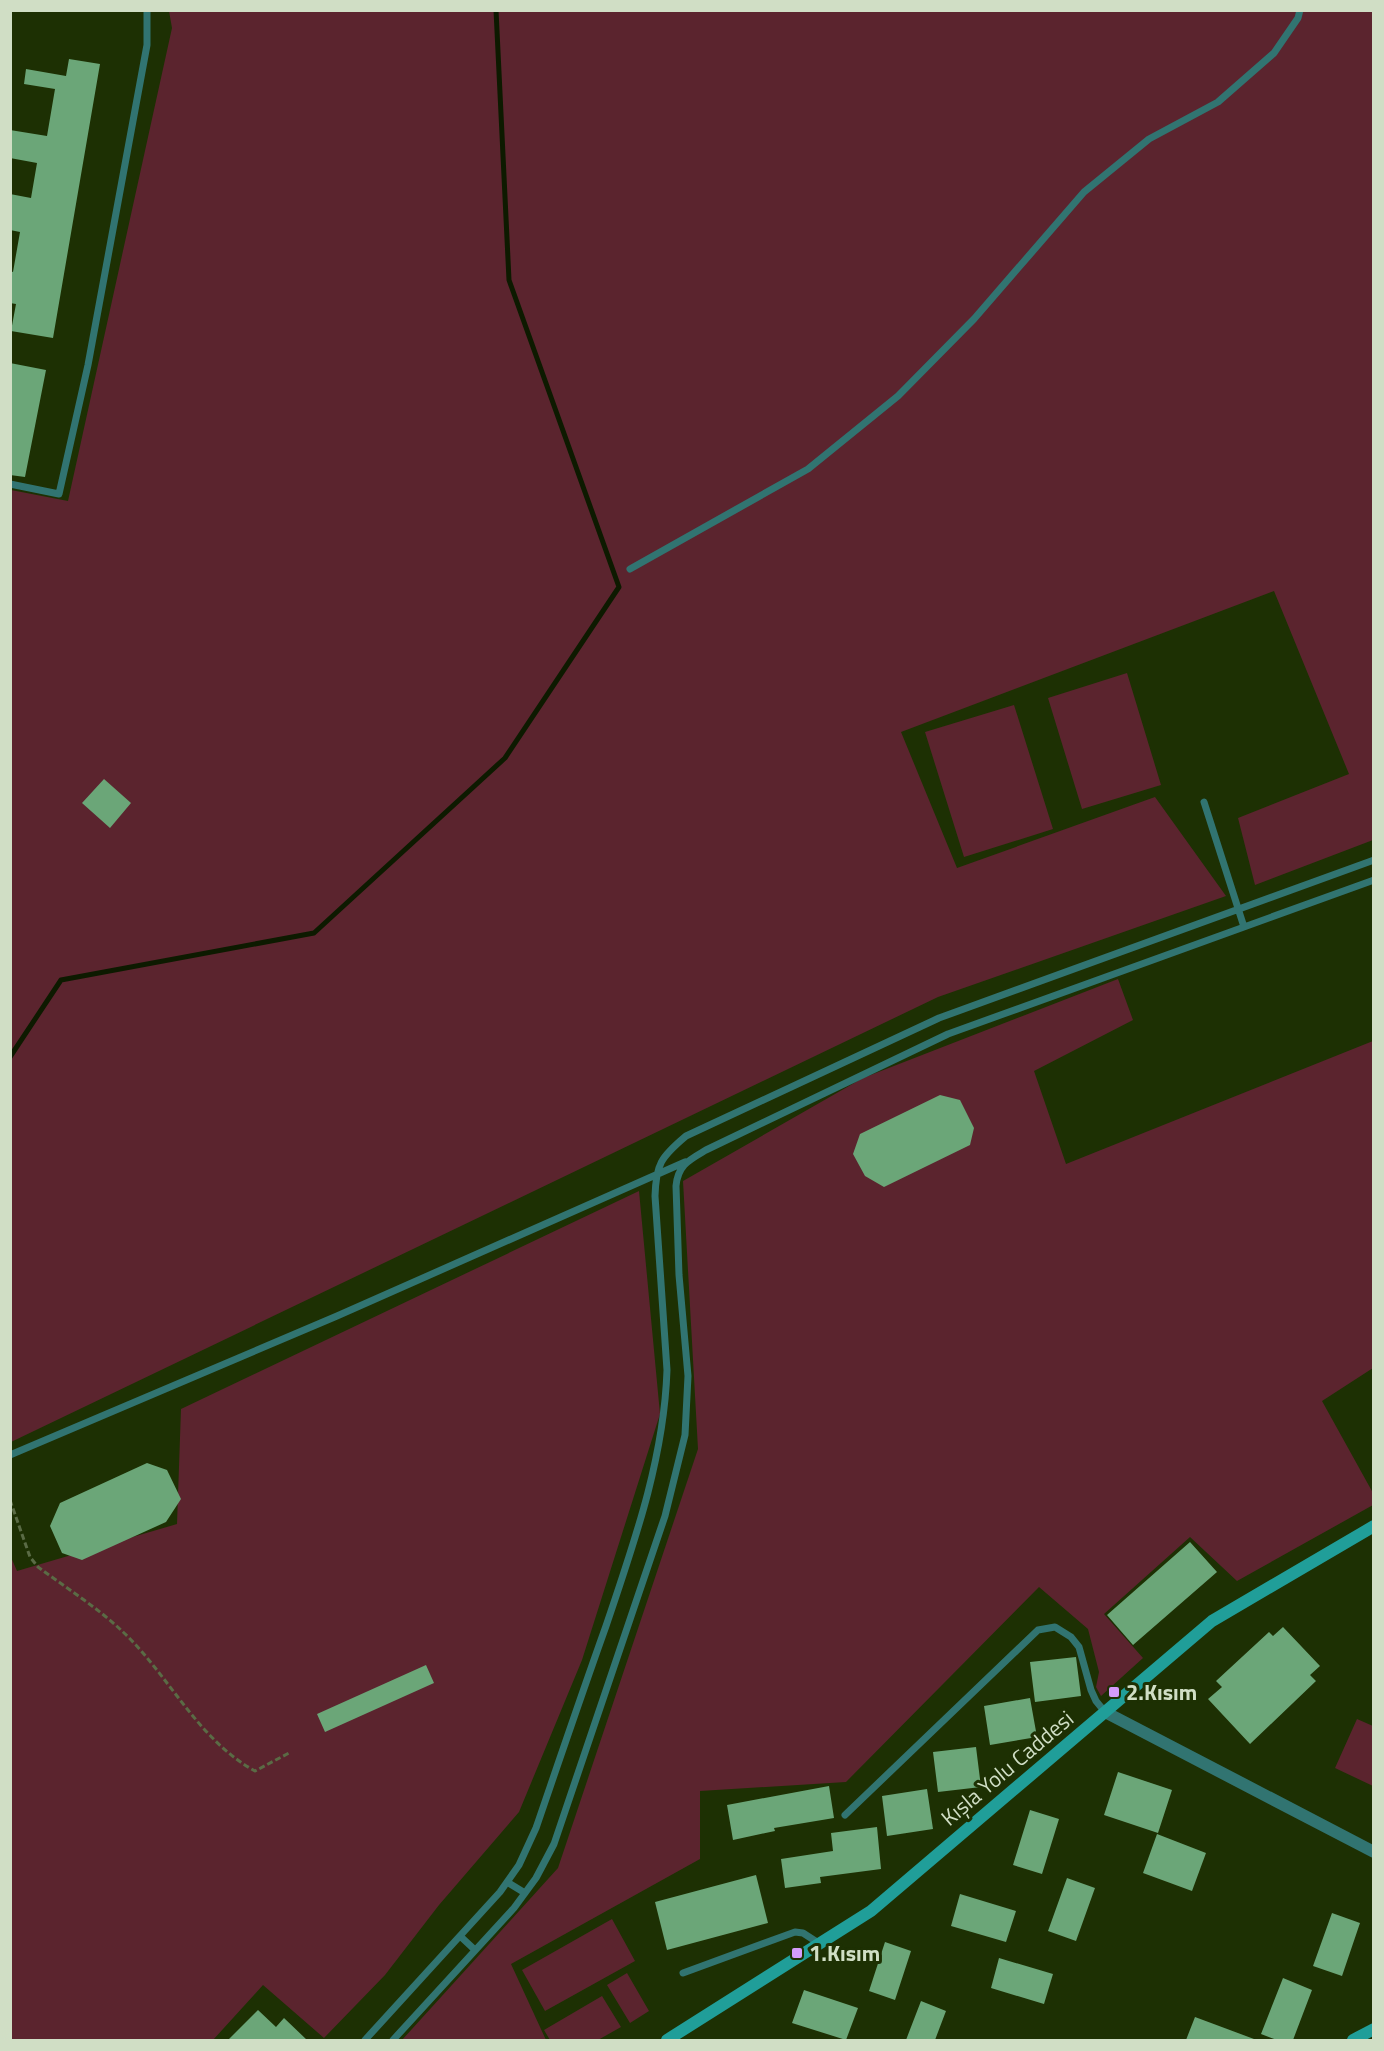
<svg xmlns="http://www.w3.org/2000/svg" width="1384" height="2051" font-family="'Titillium Web',sans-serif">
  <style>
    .green { fill: #5b242e }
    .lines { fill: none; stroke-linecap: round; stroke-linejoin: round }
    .stream { stroke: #0d1a00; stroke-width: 5 }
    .building { fill: #6ba678 }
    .path { stroke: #5a6b45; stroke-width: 3; stroke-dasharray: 6 3; stroke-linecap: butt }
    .lane { stroke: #317471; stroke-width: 7 }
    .street { stroke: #317471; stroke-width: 12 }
    .secondary { stroke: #209e99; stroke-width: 12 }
    .poi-dot { fill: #d49cfb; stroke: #1d3003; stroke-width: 2 }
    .labels { text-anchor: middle; stroke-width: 6; stroke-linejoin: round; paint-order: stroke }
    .poi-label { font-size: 22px; font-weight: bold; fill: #d0dec5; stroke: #1d3003; text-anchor: start }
    .street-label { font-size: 22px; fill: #d0dec5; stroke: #1d3003 }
  </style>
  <rect width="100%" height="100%" fill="#1d3003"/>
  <path class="green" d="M169,11H1373V840L1255,885L1238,818L1349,774L1274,591L901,732L957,868L1155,797L1226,896L938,997L11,1442V490L68,501L172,28Z
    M1127,673L1161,785L1082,809L1048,698Z
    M1014,705L1053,829L964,857L925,732Z
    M1118,979L1133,1020L1034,1071L1066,1164L1373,1041V1368L1322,1401L1373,1493V1505L1237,1581L1190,1537L1104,1614L1143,1658L1101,1696L1096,1687L1099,1672L1088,1629L1039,1587L846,1782L700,1791V1859L511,1964L546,2040H402L558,1868L698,1449L683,1181L863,1078Z
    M639,1191L660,1414L582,1660L519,1812L439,1905L385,1975L324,2038L263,1985L213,2040H11L10,1555L17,1571L177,1524L181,1409Z
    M1357,1719L1373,1726V1786L1335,1768Z
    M612,1919L635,1961L545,2011L522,1970Z
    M627,1973L649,2011L630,2023L607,1985Z
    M602,1996L621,2027L598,2040H550L544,2030Z"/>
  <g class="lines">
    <path class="stream" d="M10,1057L61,980L314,933L505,758L619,587L509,280L496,10"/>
  </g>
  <path class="building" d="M69,59L100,64L53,338L11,331L16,304L10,303V271L13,272L20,232L10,230V194L31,198L37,163L10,158V130L47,136L55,89L24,84L26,69L66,76Z
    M10,363L46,370L25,477L10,475Z
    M104,779L131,803L110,828L82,803Z
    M940,1095L960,1100L974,1128L970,1145L884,1187L865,1176L853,1154L860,1134Z
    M147,1463L167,1470L181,1499L166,1522L82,1560L62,1553L50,1526L60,1503Z
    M1190,1542L1217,1572L1133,1645L1107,1615Z
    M1283,1627L1320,1666L1310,1675L1316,1681L1250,1744L1208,1699L1222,1687L1216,1681L1269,1632L1273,1636Z
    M1076,1657L1081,1696L1035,1702L1030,1662Z
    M426,1665L434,1683L325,1732L317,1714Z
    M1030,1698L1037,1737L990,1745L984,1706Z
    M976,1747L981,1787L938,1792L933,1752Z
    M1118,1772L1172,1790L1158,1833L1104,1815Z
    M829,1786L834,1818L774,1828L775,1831L733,1840L727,1805Z
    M927,1789L933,1829L887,1836L882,1796Z
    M1030,1810L1059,1819L1042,1874L1013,1865Z
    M877,1827L881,1869L820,1877L821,1883L785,1888L781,1859L833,1851L831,1833Z
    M1157,1834L1206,1853L1192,1891L1143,1873Z
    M756,1875L768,1923L667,1950L655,1902Z
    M1067,1878L1095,1888L1076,1941L1048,1931Z
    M960,1894L1016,1911L1006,1942L951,1926Z
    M1332,1913L1360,1923L1342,1976L1313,1966Z
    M885,1942L911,1951L895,2000L869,1991Z
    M999,1958L1053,1974L1044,2004L991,1988Z
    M1283,1978L1312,1990L1293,2040H1277L1261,2034Z
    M804,1990L858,2008L846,2040L792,2023Z
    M921,2001L946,2011L935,2040H906Z
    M258,2010L276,2027L284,2018L307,2040H228Z
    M1195,2017L1254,2039L1253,2040H1186Z"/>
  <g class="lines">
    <path class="path" d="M10,1500L30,1557L38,1567C65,1587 98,1608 122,1631C169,1675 197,1739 255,1771L289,1753"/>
    <path class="lane" d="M10,484L59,494L88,365L147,45V10
      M630,569L808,469L898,396L974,319L1084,192L1149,139L1218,102L1274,53L1298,18L1300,10
      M1204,802L1244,927
      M10,1455L337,1316L685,1162
      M845,1815L1038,1630L1055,1627L1071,1637L1079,1647L1091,1690L1096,1701L1105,1712
      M507,1882L525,1893
      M460,1936L475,1950
      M683,1973L795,1932L803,1933L820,1944
      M365,2040L500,1892L519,1865L536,1828C559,1761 582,1693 606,1626C634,1543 664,1459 667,1370L655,1196C656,1164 661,1157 686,1136L939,1018L1374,860
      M393,2040L514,1908L536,1878L554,1844L665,1516L685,1435L688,1376L679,1275L676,1186C678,1165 689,1160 706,1150L948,1034L1374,880"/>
    <path class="street" d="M1105,1712L1374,1852"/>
    <path class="secondary" d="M667,2040L871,1911L1212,1621L1374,1526
      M1353,2040L1374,2029"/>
  </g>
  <g class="poi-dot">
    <rect x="1108" y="1686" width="12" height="12" rx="3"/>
    <rect x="791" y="1947" width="12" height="12" rx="3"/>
  </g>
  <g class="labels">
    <g class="poi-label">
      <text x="1126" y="1700">2.Kısım</text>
      <text x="809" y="1961">1.Kısım</text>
    </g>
    <g class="street-label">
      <text transform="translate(1007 1768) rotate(-40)" y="8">Kışla Yolu Caddesi</text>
    </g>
  </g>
  <rect width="1384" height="2051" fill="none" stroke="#d0dec5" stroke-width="24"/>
</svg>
